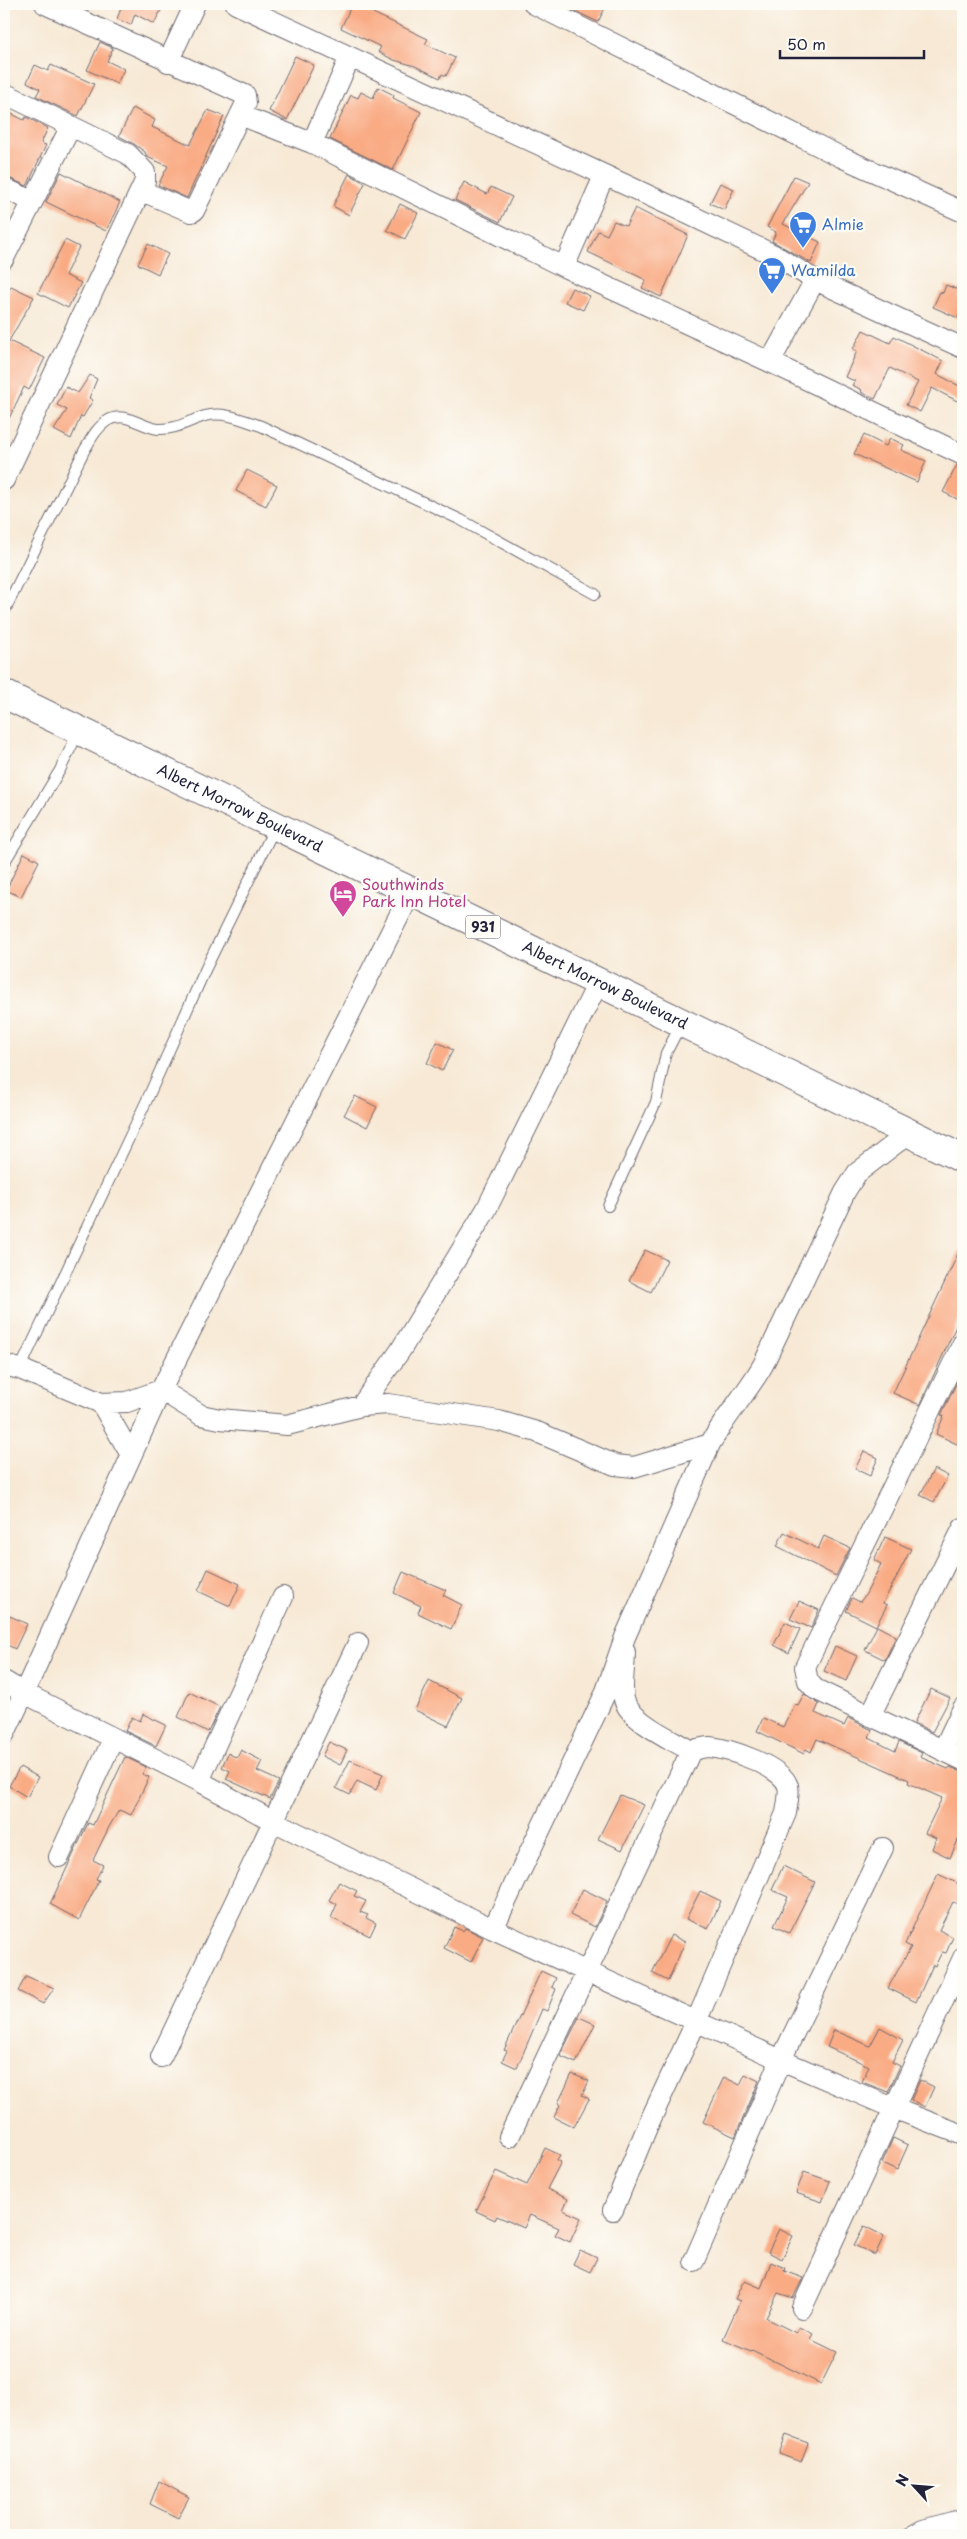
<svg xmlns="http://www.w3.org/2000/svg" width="967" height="2539" font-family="'Playpen Sans',sans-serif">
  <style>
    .building { fill: #f9ab84 }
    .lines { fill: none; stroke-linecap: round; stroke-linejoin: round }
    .lane-casing { stroke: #6d6871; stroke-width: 12 }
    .street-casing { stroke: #6d6871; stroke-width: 22 }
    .highway-casing { stroke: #6d6871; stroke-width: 30 }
    .lane { stroke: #fff; stroke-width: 10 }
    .street { stroke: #fff; stroke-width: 20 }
    .highway { stroke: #fff; stroke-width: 28 }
    .labels { text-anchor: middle; stroke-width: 4.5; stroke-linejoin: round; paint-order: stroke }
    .shield { fill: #fdfcf7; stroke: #646373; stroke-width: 1 }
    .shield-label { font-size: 14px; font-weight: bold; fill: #22223b }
    .shop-label { font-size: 15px; fill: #366cbe; stroke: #fdfcf7; text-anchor: start }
    .street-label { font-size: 15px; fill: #22223b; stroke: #fdfcf7 }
    .hotel-label { font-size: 15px; fill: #b23c85; stroke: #fdfcf7; text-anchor: start }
  </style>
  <rect width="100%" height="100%" fill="#fdfcf7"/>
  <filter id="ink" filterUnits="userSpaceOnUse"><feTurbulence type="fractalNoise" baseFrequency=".02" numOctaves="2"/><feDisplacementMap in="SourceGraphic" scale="10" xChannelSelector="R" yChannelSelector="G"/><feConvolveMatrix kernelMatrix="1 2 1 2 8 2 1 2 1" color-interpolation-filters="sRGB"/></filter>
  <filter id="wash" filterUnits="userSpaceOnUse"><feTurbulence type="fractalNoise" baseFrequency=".0096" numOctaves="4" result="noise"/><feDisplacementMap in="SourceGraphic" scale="20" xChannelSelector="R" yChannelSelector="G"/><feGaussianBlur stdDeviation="1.12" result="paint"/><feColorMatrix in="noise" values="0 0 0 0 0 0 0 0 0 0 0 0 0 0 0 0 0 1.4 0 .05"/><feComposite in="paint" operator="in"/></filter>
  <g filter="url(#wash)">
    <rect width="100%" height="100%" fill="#f7e9d5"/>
    <g id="blocks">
      <path class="building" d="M113,4H164L154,24L135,14L131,25L117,19L121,8Z
        M352,4H359L374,11L373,13L428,39L425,44L455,58L446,76L442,74L440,78L415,66L394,60L378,52L381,47L341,28Z
        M560,4H607L598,22Z
        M100,42L113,48L107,61L124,69L117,84L87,70Z
        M295,56L314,65L287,120L269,111Z
        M35,65L48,71L51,65L94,84L78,116L36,96L40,89L27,82Z
        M378,87L394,95L393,98L421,112L393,170L330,139L351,95L358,98L361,92L373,98Z
        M133,108L155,120L152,127L190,145L208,110L224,116L187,198L158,185L168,166L147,157L145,152L134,144L119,136Z
        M4,110L24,120L26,117L48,128L41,143L46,145L27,186L4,176Z
        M61,172L120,202L106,231L46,202Z
        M349,174L365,183L349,215L333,206Z
        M794,176L808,182L783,224L820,242L811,263L772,241L776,232L767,227Z
        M464,182L487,194L491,187L512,197L500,222L455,200Z
        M720,183L734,189L724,210L710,203Z
        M400,204L418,213L405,239L387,230Z
        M635,208L688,235L661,297L642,288L646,280L588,252L598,231L607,235L614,221L626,226Z
        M65,240L79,247L65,275L81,283L68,308L38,293Z
        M148,244L168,254L158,274L138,264Z
        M946,285L961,291L958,298L963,300V307L958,318L933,307L940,292L943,293Z
        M11,286L34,297L9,341L45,358L29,390L24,387L4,429V301Z
        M572,288L590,296L583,310L565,302Z
        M863,330L890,343L894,336L943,361L937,374L963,388V404L932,388L920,412L906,405L918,382L890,368L875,399L861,392L862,390L852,385L855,381L845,377L857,351L853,349Z
        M90,375L97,379L89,398L93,400L83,417L81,416L71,439L54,430L67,410L57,405L66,387L78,393Z
        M864,435L886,446L890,438L904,445L901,450L926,461L917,482L854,454Z
        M957,465L963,467V502L943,492Z
        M247,470L277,485L266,506L236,491Z
        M24,853L39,861L21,897L6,890Z
        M437,1042L453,1050L442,1071L427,1063Z
        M355,1096L377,1107L367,1127L344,1115Z
        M963,1243V1311L920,1405L893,1393Z
        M645,1250L667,1260L651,1292L629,1281Z
        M957,1382L963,1385V1447L936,1434L944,1416L941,1415Z
        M864,1451L878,1458L870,1476L855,1469Z
        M934,1469L948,1476L934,1502L920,1495Z
        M784,1532L818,1549L824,1536L850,1548L836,1576L777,1546Z
        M885,1537L911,1549L883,1603L887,1605L876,1626L846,1611L852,1598L860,1602L866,1594L881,1564L874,1560Z
        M208,1569L240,1584L230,1606L198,1591Z
        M403,1572L446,1590L443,1595L462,1605L451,1629L418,1613L421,1606L394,1593Z
        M799,1601L819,1610L811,1628L790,1619Z
        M4,1613L27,1624L15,1649L4,1643Z
        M785,1622L800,1629L789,1653L774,1645Z
        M877,1626L896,1636L885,1660L865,1650Z
        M835,1646L857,1656L846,1681L824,1671Z
        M429,1681L462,1698L448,1726L415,1710Z
        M931,1689L950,1698L932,1732L914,1723Z
        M189,1692L220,1707L208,1732L178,1717Z
        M804,1694L819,1704L815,1713L844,1726L848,1718L872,1730L869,1738L895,1751L899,1742L922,1753L920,1757L948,1769L950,1767L963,1772V1829L950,1858L932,1849L936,1838L925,1833L942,1798L908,1783L909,1780L817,1739L811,1752L806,1749L804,1754L757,1731L763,1718L783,1727L795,1704L798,1705Z
        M143,1714L166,1725L156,1746L125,1731L132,1717L140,1721Z
        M329,1742L347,1750L340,1765L322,1756Z
        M241,1750L262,1761L257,1771L279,1781L270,1799L226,1779L230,1771L222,1767L228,1753L237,1758Z
        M125,1757L146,1767L142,1774L149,1777L131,1815L119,1810L109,1827L93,1860L103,1865L96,1879L99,1880L79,1920L50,1904L88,1823L93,1825Z
        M350,1760L383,1774L376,1790L357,1781L350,1795L336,1788Z
        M20,1767L38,1777L27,1797L9,1786Z
        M620,1795L644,1805L622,1850L598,1839Z
        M783,1866L815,1882L789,1933L774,1926L788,1897L772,1890Z
        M938,1874L963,1886V1906L953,1902L939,1930L953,1937L946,1953L942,1952L935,1966L933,1965L916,2002L888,1988L911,1947L905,1944Z
        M339,1882L357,1891L354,1896L366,1901L360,1912L368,1915L366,1918L376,1923L370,1936L331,1918L337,1904L329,1900Z
        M583,1889L607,1901L595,1927L570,1915Z
        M700,1891L721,1901L708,1929L686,1919Z
        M454,1927L463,1931L465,1928L483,1937L471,1962L444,1948Z
        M671,1935L685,1942L668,1981L652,1973Z
        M541,1971L556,1978L552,1987L556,1989L547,2011L542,2009L517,2068L502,2061L507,2051L504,2050Z
        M26,1976L54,1988L43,2004L18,1991Z
        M579,2017L595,2024L576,2063L560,2056Z
        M880,2027L903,2040L892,2062L900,2066L888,2092L862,2082L869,2066L827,2047L834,2030L870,2046Z
        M572,2074L589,2081L582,2095L589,2099L574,2127L554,2117L560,2105L558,2103Z
        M745,2074L759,2081L735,2137L703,2122L724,2077L740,2085Z
        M920,2080L934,2087L925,2107L911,2100Z
        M893,2138L908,2145L897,2170L882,2163Z
        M545,2148L560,2155L557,2160L561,2162L547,2189L568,2199L563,2210L581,2218L570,2242L555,2235L559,2228L530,2215L524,2228L497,2216L495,2220L476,2211L496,2171L527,2185Z
        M804,2172L830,2181L822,2202L796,2193Z
        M864,2226L884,2236L875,2255L854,2245Z
        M779,2229L793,2236L782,2259L768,2252Z
        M580,2250L597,2258L590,2272L573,2264Z
        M771,2262L785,2268L784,2271L803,2278L793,2298L778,2293L766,2318L796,2333L799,2327L813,2334L810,2339L837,2352L821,2384L752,2350L751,2351L723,2339L740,2301L735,2299L742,2284L745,2281L761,2288Z
        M786,2435L808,2443L801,2462L779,2454Z
        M159,2481L189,2497L178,2518L150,2504Z"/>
    </g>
  </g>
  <g filter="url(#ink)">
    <use href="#blocks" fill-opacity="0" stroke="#6d6871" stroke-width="1"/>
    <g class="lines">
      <defs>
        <path id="lane" d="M4,612L84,451C90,441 96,428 107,421C124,410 141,427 158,429C176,430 188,421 205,416C224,411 243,420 261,426L461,520L595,594
          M4,863L60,770L78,733
          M608,1206L656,1102L666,1053L681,1024
          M20,1369L146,1102L206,968L275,827"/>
        <path id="street" d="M45,4L245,95L246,103L194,211L191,212L142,191
          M236,4L669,205L774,255L815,280L963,348
          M534,4L841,157L963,212
          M168,62L195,4
          M4,93L128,154L145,172V181L4,480
          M240,115L312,143L564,267L770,362L963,455
          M312,143L350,57
          M4,188L32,201
          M4,258L71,126
          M564,267L604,176
          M770,362L815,280
          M411,892L161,1390L24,1693L199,1781L273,1821L493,1929L781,2060L893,2108L963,2135
          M963,1343L805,1667L808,1681L815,1689L963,1760
          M4,1365L20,1369L101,1403L131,1455
          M101,1403L127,1402L161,1390L201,1415L220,1419L287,1425L361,1406L388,1404L499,1421L537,1432L615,1465L634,1467L710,1444
          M361,1406L400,1351L486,1210L598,983
          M4,1681L24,1693L4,1735
          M870,1716L963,1528
          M943,1750L963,1708
          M199,1781L283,1597
          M59,1857L113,1739
          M493,1929L605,1694L625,1637L710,1444C725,1417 747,1393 763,1365L845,1192L857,1173L909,1133
          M161,2057L358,1643
          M509,2137L691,1751
          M613,2210L648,2125L696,2022L786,1813C787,1805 790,1794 788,1786C782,1766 729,1749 710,1747C704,1747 697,1749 691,1751C673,1740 628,1720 624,1699C621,1685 625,1667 625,1652
          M694,2261L781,2060L883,1848
          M802,2308L963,1958
          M914,2535L923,2530L963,2519"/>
        <g id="highway">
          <path id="s1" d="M4,694L963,1159"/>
        </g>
      </defs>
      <use href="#lane" class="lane-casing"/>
      <use href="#street" class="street-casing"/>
      <use href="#highway" class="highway-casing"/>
      <use href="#lane" class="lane"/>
      <use href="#street" class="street"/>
      <use href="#highway" class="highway"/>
    </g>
  </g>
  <defs>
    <symbol id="supermarket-pin" viewBox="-11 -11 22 30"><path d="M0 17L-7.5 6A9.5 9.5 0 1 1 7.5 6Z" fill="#3f7fe0" stroke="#fdfcf7"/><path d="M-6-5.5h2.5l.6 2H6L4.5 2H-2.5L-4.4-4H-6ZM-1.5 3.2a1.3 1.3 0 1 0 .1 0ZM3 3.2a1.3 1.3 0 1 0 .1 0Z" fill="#fff"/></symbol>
    <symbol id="hotel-pin" viewBox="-11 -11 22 30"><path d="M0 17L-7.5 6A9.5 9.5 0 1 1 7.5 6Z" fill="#d1479c" stroke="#fdfcf7"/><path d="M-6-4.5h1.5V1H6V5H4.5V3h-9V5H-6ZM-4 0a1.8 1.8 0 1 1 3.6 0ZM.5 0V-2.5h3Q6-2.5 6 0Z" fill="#fff"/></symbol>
  </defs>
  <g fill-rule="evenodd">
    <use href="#supermarket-pin" x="787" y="209" width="32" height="43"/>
    <use href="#supermarket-pin" x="756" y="255" width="32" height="43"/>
    <use href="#hotel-pin" x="327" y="878" width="32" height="43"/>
  </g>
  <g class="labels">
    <rect class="shield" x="465.5" y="915.5" width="35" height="23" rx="4"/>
    <g class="shield-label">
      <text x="483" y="932">931</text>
    </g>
    <g class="shop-label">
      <text x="822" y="230">Almie</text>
      <text x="791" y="276">Wamilda</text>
    </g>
    <g class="street-label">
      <text dy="5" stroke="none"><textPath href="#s1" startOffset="262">Albert Morrow Boulevard</textPath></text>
      <text dy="5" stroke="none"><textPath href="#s1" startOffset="668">Albert Morrow Boulevard</textPath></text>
    </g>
    <g class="hotel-label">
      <text x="362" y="890">Southwinds<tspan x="362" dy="17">Park Inn Hotel</tspan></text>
    </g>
  </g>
  <rect width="967" height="2539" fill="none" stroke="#fdfcf7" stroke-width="20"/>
  <g transform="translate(914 2486) rotate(296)" stroke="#fdfcf7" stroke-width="4" paint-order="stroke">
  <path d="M0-4L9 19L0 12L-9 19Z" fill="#22223b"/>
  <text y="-8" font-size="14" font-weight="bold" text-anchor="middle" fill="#22223b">N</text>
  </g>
  <path d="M780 50v8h144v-8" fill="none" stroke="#22223b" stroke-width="2.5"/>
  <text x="787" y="50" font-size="15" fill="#22223b" stroke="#fdfcf7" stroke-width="4" paint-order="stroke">50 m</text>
</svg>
